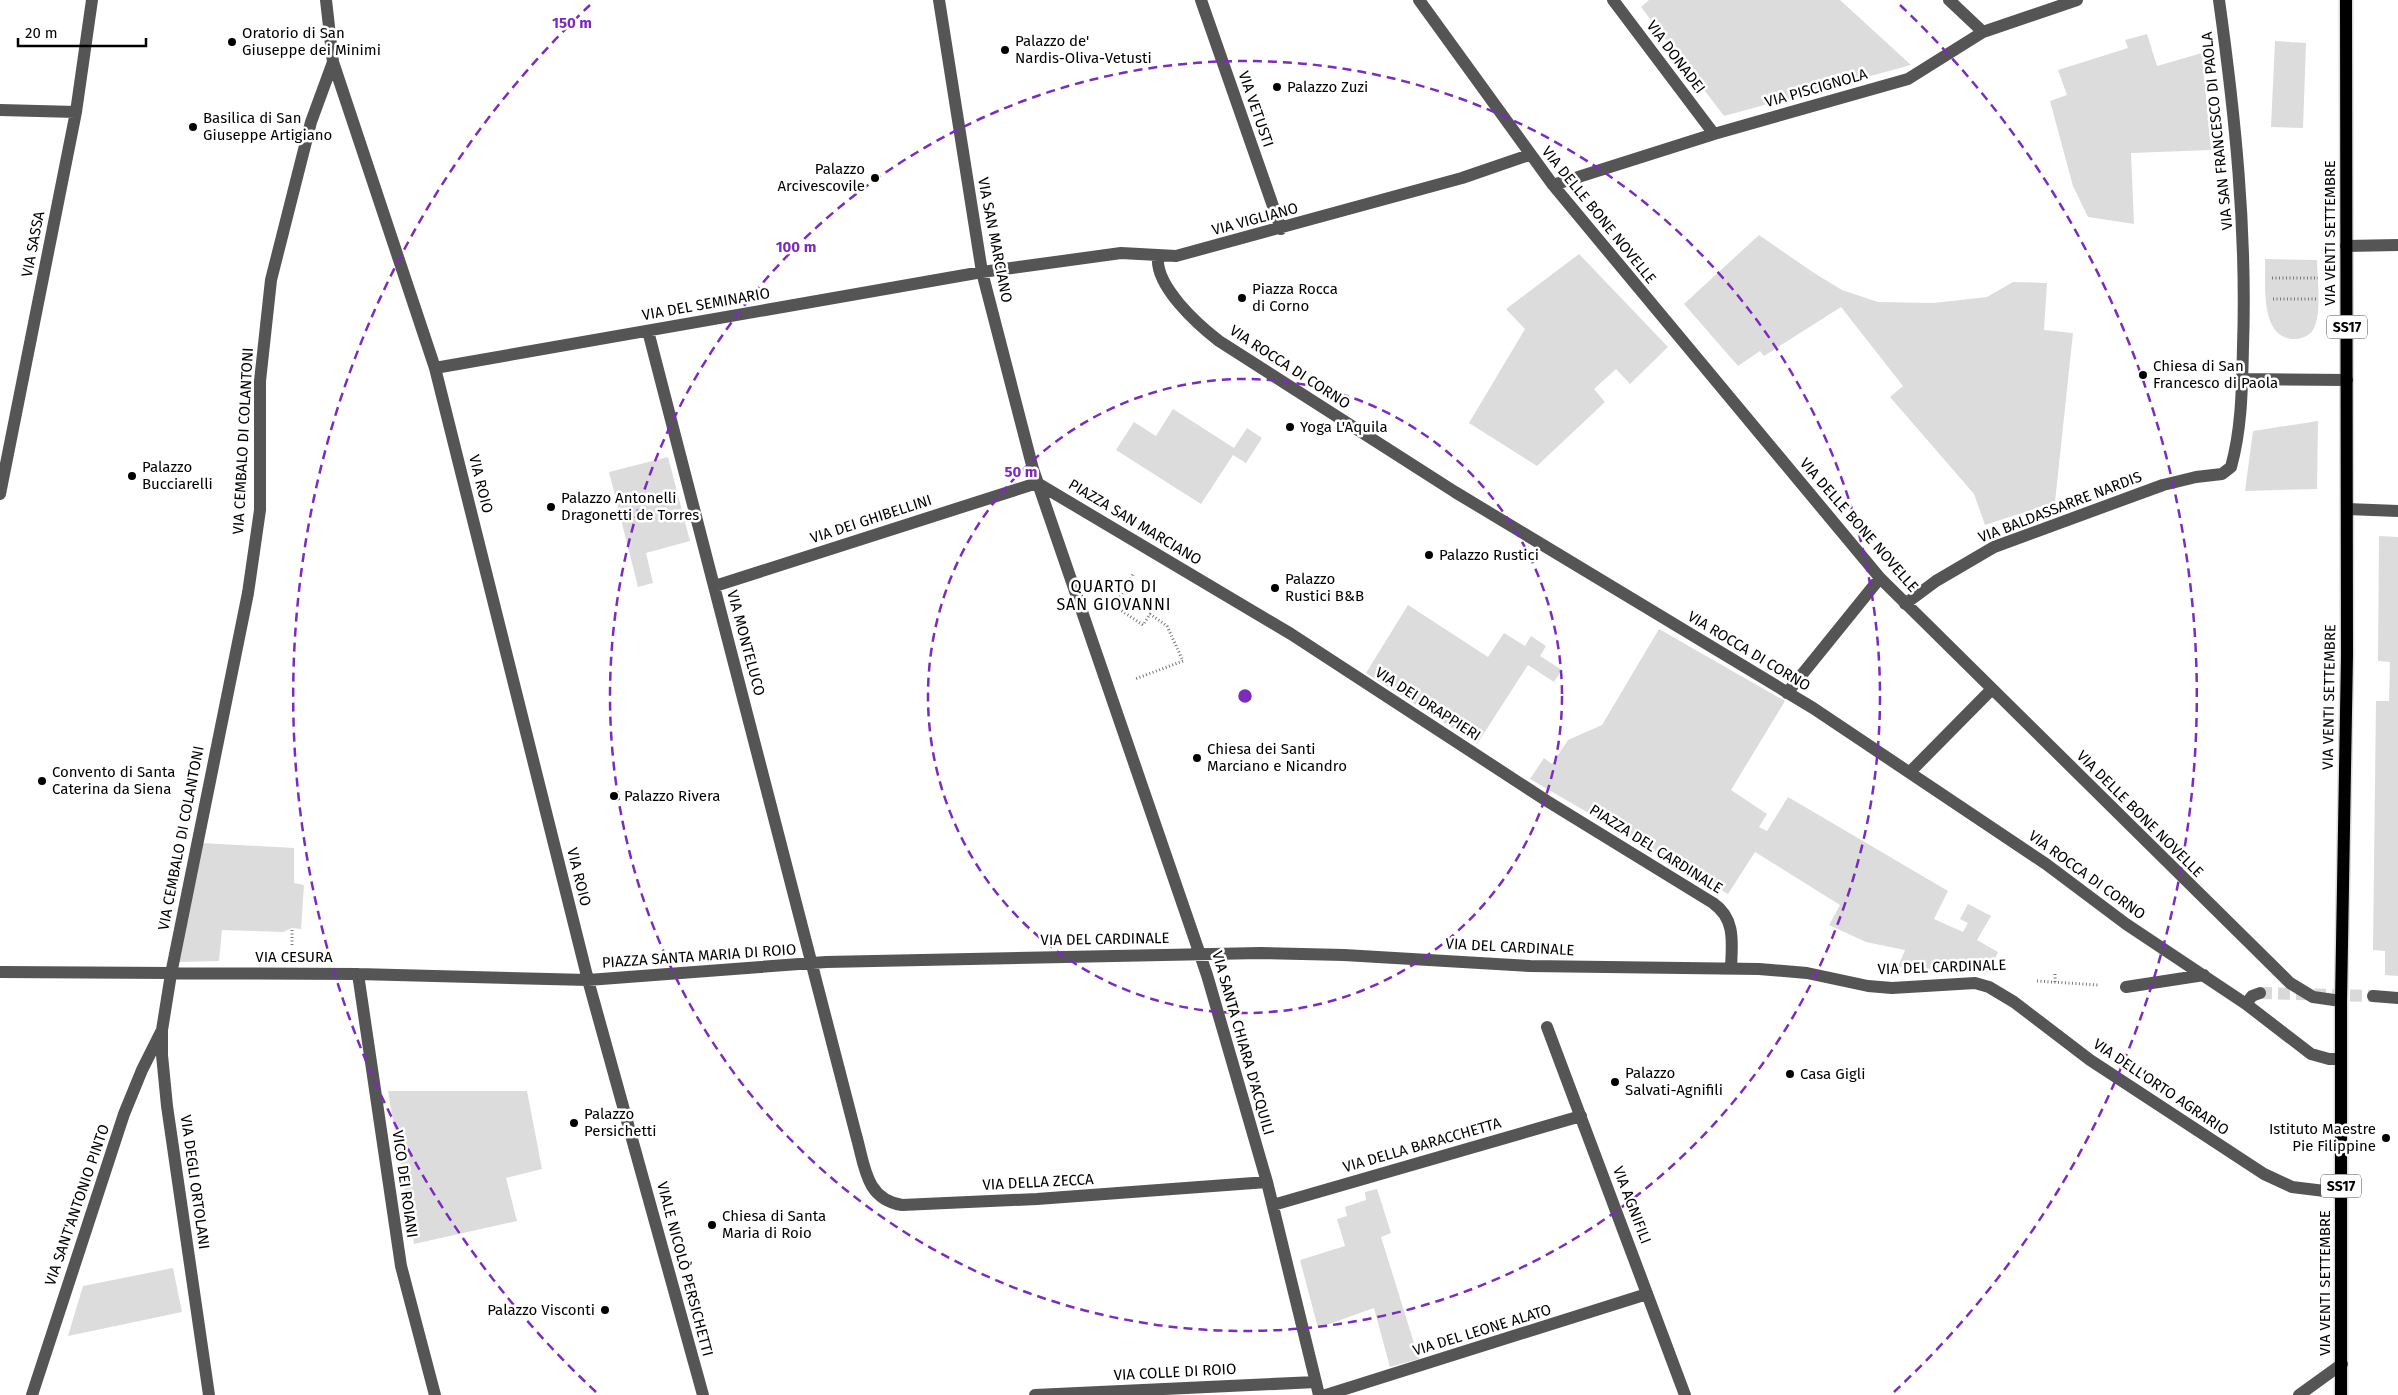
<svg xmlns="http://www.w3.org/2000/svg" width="2398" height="1395" font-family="'Fira Sans',sans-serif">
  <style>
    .green { fill: #dcdcdc }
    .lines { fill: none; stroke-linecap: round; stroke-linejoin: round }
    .minor-tunnel { stroke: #d9d9d9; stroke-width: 12; stroke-dasharray: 12 6; stroke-linecap: butt }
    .major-casing { stroke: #dbdbdb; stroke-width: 15 }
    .path { stroke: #777; stroke-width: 3; stroke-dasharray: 1 2.5; stroke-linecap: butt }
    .minor { stroke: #555; stroke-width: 12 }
    .major { stroke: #000; stroke-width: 12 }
    .ring { fill: none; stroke: #7b2cbf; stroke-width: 2.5; stroke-dasharray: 9 6 }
    .poi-dot { fill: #000; stroke: #fff; stroke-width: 2 }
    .labels { text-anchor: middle; stroke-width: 5; stroke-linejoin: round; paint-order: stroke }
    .shield { fill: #fff; stroke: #4c4c4c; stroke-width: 1 }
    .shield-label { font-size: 14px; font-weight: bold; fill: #000 }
    .poi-label { font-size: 15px; fill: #000; stroke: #fff; text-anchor: start }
    .street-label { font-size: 15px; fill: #000; stroke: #fff }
    .neighbourhood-label { font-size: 16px; letter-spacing: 1px; fill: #000; stroke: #fff }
    .centre { fill: #7b2cbf; stroke: #fff; stroke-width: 2.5 }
    .ring-label { font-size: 15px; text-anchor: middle; font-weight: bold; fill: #7b2cbf; stroke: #fff; stroke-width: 5; stroke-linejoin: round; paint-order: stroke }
  </style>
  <rect width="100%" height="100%" fill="#fff"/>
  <path class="green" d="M1649,0H1840L1911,65L1724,116L1641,7Z
    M2147,34L2157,66L2202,53L2211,150L2131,153L2134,224L2088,217L2073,186L2050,101L2067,95L2058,70L2128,48L2125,40Z
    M2275,41L2306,43L2303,128L2271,127Z
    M1759,235L1814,273L1842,290L1878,302L1934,303L1987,297L2013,282L2047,283L2044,330L2073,333L2055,502L1985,525L1974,494L1890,397L1903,386L1841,307L1764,356L1760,351L1738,366L1684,304Z
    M1579,254L1668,347L1630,384L1616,369L1594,389L1605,402L1537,466L1469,423L1525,329L1506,309Z
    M2265,259L2317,260C2317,277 2322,313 2314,328C2311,335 2302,339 2295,339C2259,339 2266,284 2265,259Z
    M1173,409L1234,448L1247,428L1262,438L1246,463L1233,455L1201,504L1116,450L1134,422L1156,436Z
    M2318,421L2317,489L2245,491L2253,431Z
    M668,457L690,541L646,553L653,583L638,587L609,472Z
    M2379,536L2398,537V976L2385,975V951L2373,950L2376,701H2389L2390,662L2378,661Z
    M1408,605L1488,657L1504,633L1525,646L1531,636L1546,646L1540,656L1562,670L1554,682L1528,665L1477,744L1366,673Z
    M1659,629L1785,701L1731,790L1767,814L1759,827L1767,831L1788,797L1948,891L1934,919L1963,932L1968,923L1960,919L1968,904L1991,916L1977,940L1998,952L1989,972L1898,967L1905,950L1866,942L1829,925L1840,905L1755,852L1728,894L1530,779L1544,758L1552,764L1568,740L1602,725Z
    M201,843L294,848V883L304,885L301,929L292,928L283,932L222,930L219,961L179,962Z
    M388,1091H527L542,1169L506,1178L517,1221L414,1244Z
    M1377,1189L1391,1233L1381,1237L1419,1359L1390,1367L1374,1308L1318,1328L1300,1260L1345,1246L1337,1219L1347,1216L1345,1207L1366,1200L1365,1192Z
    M173,1268L182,1312L68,1336L83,1286Z"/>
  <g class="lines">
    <path class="minor-tunnel" d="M2260,993L2373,996"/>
    <defs>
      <path id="major" d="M2341,1395V1001L2347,655L2346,0"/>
    </defs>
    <use href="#major" class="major-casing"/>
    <path class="path" d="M2272,278H2318
      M2273,299H2317
      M1110,603L1143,625L1150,614L1167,626L1183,661L1135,679
      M1115,606L1133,574
      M292,945V928
      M2037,981L2098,985
      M2055,982V972"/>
    <path class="minor" d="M326,0L333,62L435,368L588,980L703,1395
      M939,0L982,272L1033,469L1207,975L1267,1182L1319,1395
      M1201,0L1281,229
      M1419,0L1553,185L1880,578L2290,983L2313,997L2341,1001
      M1613,0L1714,134
      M1949,0L1983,32
      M0,110L76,112
      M1553,185L1714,134L1908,79L1983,32L2077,0
      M2346,246L2398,245
      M1158,257C1155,286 1197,324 1219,341L1455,492L1813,708L2046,864L2126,924L2246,1004L2311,1054L2329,1059H2341
      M648,331L856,1135C865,1166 865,1199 902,1205L1037,1199L1267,1182
      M435,368L982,272L1121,253L1176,256L1462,178L1529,155
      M2242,379L2347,380
      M1037,483L1291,634L1547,801L1713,903C1736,919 1732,943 1731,968
      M0,494L76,112L92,0
      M2347,509L2398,511
      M715,586L1037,483
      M1905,604L1936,581L1994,547L2163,485L2196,477L2222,474L2231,467C2242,428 2242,386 2243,347C2247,230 2235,115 2219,0
      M1787,693L1880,578
      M1910,772L1991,690
      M0,972L358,974L588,980L826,962L1261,953L1344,955L1530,966L1759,969L1807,973L1868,986L1892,988L1975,983L1989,987L2014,1002L2090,1060L2264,1174L2292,1187L2341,1193
      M358,974L401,1266L435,1395
      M2126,987L2204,975
      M2373,996L2398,998
      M2246,1004L2252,996L2260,993
      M1547,1027L1685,1395
      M1273,1205L1581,1116
      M32,1395L124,1114L142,1070L161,1032
      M209,1395L167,1106L162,1055V1030L171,974L248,593L260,510V381L271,280L311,122L333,62
      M1035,1395L1316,1382
      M1326,1395L1647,1294
      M2299,1395L2342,1364"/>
    <use href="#major" class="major"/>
  </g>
  <g class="ring">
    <circle cx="1245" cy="696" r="317"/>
    <circle cx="1245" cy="696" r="635"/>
    <path d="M596 1392A952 952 0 0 1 590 5M1900 5A952 952 0 0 1 1894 1392"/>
  </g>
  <g class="poi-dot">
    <circle cx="232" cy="42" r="5"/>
    <circle cx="1005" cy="50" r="5"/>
    <circle cx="1277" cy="87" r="5"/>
    <circle cx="193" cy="127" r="5"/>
    <circle cx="875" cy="178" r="5"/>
    <circle cx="1242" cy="298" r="5"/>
    <circle cx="2143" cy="375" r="5"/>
    <circle cx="1290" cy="427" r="5"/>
    <circle cx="132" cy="476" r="5"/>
    <circle cx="551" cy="507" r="5"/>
    <circle cx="1429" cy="555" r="5"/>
    <circle cx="1275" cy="588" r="5"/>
    <circle cx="1197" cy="758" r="5"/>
    <circle cx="42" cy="781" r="5"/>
    <circle cx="614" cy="796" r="5"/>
    <circle cx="1790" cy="1074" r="5"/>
    <circle cx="1615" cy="1082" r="5"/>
    <circle cx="574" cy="1123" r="5"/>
    <circle cx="2386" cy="1138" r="5"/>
    <circle cx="712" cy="1225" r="5"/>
    <circle cx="605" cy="1310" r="5"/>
  </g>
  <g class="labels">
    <g class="shield">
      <rect x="2327" y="315.5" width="40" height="23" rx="4"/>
      <rect x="2321" y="1174.5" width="40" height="23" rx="4"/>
    </g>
    <g class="shield-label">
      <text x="2347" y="332">SS17</text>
      <text x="2341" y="1191">SS17</text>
    </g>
    <g class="poi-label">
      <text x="242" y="38">Oratorio di San<tspan x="242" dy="17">Giuseppe dei Minimi</tspan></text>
      <text x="1015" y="46">Palazzo de'<tspan x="1015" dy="17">Nardis-Oliva-Vetusti</tspan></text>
      <text x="1287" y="92">Palazzo Zuzi</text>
      <text x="203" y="123">Basilica di San<tspan x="203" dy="17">Giuseppe Artigiano</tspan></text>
      <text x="865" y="174" text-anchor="end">Palazzo<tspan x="865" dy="17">Arcivescovile</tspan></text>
      <text x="1252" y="294">Piazza Rocca<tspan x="1252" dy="17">di Corno</tspan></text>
      <text x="2153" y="371">Chiesa di San<tspan x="2153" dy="17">Francesco di Paola</tspan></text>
      <text x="1300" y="432">Yoga L'Aquila</text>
      <text x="142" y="472">Palazzo<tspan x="142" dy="17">Bucciarelli</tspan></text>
      <text x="561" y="503">Palazzo Antonelli<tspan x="561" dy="17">Dragonetti de Torres</tspan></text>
      <text x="1439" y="560">Palazzo Rustici</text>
      <text x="1285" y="584">Palazzo<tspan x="1285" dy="17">Rustici B&amp;B</tspan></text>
      <text x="1207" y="754">Chiesa dei Santi<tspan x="1207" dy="17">Marciano e Nicandro</tspan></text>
      <text x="52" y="777">Convento di Santa<tspan x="52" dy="17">Caterina da Siena</tspan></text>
      <text x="624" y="801">Palazzo Rivera</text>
      <text x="1625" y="1078">Palazzo<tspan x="1625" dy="17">Salvati-Agnifili</tspan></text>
      <text x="1800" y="1079">Casa Gigli</text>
      <text x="584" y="1119">Palazzo<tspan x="584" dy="17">Persichetti</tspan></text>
      <text x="2376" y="1134" text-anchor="end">Istituto Maestre<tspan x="2376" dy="17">Pie Filippine</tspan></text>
      <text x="722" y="1221">Chiesa di Santa<tspan x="722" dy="17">Maria di Roio</tspan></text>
      <text x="595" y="1315" text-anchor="end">Palazzo Visconti</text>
    </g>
    <g class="street-label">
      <text transform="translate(1676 57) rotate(53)" y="5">VIA DONADEI</text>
      <text transform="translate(1816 88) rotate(-16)" y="5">VIA PISCIGNOLA</text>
      <text transform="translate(1256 109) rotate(71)" y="5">VIA VETUSTI</text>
      <text transform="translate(2217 131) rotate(-96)" y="5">VIA SAN FRANCESCO DI PAOLA</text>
      <text transform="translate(1599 215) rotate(51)" y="5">VIA DELLE BONE NOVELLE</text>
      <text transform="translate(1255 219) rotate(-15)" y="5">VIA VIGLIANO</text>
      <text transform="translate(2330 233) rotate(-90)" y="5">VIA VENTI SETTEMBRE</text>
      <text transform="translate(995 240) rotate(79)" y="5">VIA SAN MARCIANO</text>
      <text transform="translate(33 244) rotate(-79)" y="5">VIA SASSA</text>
      <text transform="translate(706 304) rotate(-10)" y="5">VIA DEL SEMINARIO</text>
      <text transform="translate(1290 367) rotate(33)" y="5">VIA ROCCA DI CORNO</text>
      <text transform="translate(243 441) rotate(-87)" y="5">VIA CEMBALO DI COLANTONI</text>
      <text transform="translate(481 484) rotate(76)" y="5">VIA ROIO</text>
      <text transform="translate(2060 507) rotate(-21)" y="5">VIA BALDASSARRE NARDIS</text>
      <text transform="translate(871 519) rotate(-18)" y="5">VIA DEI GHIBELLINI</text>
      <text transform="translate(1135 522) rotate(31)" y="5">PIAZZA SAN MARCIANO</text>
      <text transform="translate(1859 525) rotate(49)" y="5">VIA DELLE BONE NOVELLE</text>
      <text transform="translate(746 643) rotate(75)" y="5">VIA MONTELUCO</text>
      <text transform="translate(1749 651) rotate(31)" y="5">VIA ROCCA DI CORNO</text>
      <text transform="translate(2329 697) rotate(-89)" y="5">VIA VENTI SETTEMBRE</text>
      <text transform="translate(1428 704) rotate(33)" y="5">VIA DEI DRAPPIERI</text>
      <text transform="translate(2140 814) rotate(45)" y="5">VIA DELLE BONE NOVELLE</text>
      <text transform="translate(181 838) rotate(-79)" y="5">VIA CEMBALO DI COLANTONI</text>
      <text transform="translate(1656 849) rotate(32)" y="5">PIAZZA DEL CARDINALE</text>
      <text transform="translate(2087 875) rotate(36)" y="5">VIA ROCCA DI CORNO</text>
      <text transform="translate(579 877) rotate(76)" y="5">VIA ROIO</text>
      <text transform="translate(1105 939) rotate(-1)" y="5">VIA DEL CARDINALE</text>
      <text transform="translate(1510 947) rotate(3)" y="5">VIA DEL CARDINALE</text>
      <text transform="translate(699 956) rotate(-4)" y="5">PIAZZA SANTA MARIA DI ROIO</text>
      <text x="294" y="962">VIA CESURA</text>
      <text transform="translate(1942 967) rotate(-2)" y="5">VIA DEL CARDINALE</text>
      <text transform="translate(1243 1043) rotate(74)" y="5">VIA SANTA CHIARA D'ACQUILI</text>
      <text transform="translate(2161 1087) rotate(34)" y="5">VIA DELL'ORTO AGRARIO</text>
      <text transform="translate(1422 1145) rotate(-16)" y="5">VIA DELLA BARACCHETTA</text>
      <text transform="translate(195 1182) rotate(82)" y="5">VIA DEGLI ORTOLANI</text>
      <text transform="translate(1038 1182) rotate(-3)" y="5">VIA DELLA ZECCA</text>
      <text transform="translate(405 1184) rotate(82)" y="5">VICO DEI ROIANI</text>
      <text transform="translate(77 1205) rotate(-71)" y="5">VIA SANT'ANTONIO PINTO</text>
      <text transform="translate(1632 1205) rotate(69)" y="5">VIA AGNIFILI</text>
      <text transform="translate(685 1269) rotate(75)" y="5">VIALE NICOLÒ PERSICHETTI</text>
      <text transform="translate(2325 1283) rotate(-90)" y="5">VIA VENTI SETTEMBRE</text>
      <text transform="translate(1482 1330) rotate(-17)" y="5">VIA DEL LEONE ALATO</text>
      <text transform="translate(1175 1372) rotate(-3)" y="5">VIA COLLE DI ROIO</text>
    </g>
    <g class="neighbourhood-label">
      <text x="1114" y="592">QUARTO DI<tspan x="1114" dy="18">SAN GIOVANNI</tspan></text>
    </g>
  </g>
  <circle cx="1245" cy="696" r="8" class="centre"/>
  <g class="ring-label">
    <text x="572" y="28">150 m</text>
    <text x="796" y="252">100 m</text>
    <text x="1021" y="477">50 m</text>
  </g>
  <path d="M18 38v8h128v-8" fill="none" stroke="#000000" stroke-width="2.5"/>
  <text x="25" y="38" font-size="15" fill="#000000" stroke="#ffffff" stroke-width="4" paint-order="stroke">20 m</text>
</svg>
